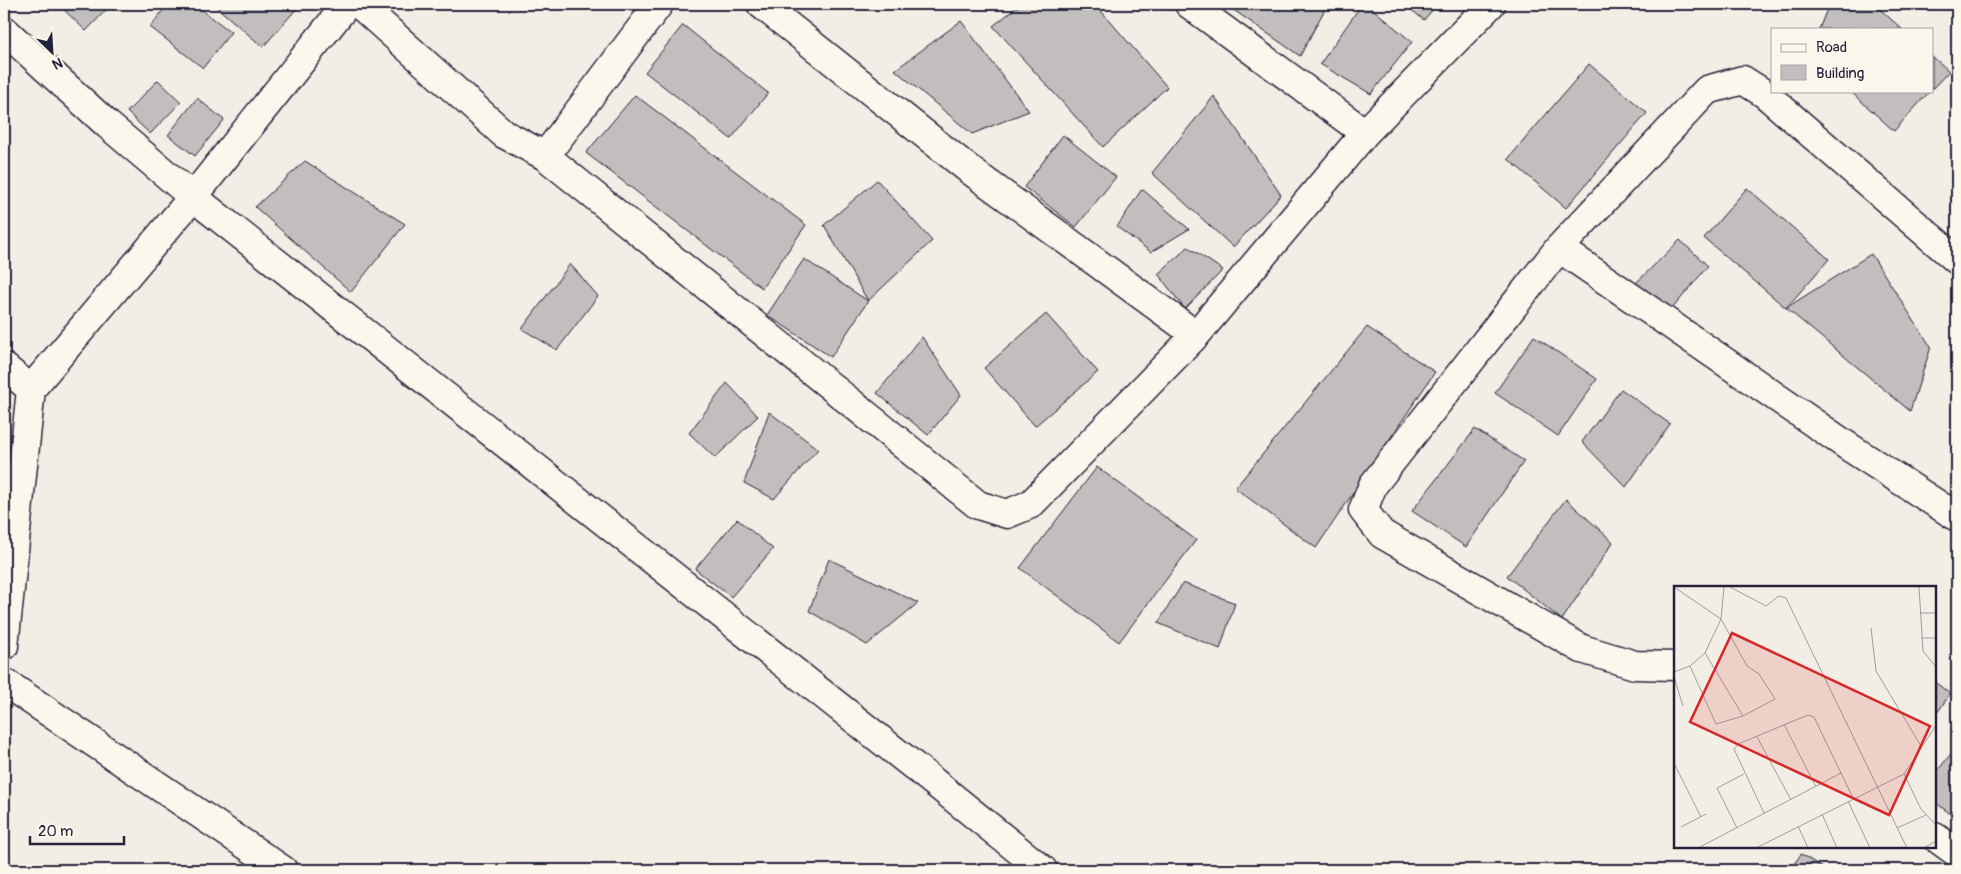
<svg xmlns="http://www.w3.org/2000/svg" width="1961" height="874" font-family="Pangolin,sans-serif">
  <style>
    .building { fill: #c2bebe; stroke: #22223b }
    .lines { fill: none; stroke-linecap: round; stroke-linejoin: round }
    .street-casing { stroke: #22223b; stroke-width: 31 }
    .street { stroke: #fbf7ec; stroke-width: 28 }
    .inset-road { fill: none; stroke: #9f9ca1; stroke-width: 1 }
    .view { fill: #d62828; fill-opacity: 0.15; stroke: #d62828; stroke-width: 2.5 }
    .inset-edge { fill: none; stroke: #22223b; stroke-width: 2.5 }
  </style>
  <rect width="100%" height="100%" fill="#f2eee5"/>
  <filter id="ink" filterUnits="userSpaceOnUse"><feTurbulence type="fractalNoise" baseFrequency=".02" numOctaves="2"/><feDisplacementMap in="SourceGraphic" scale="10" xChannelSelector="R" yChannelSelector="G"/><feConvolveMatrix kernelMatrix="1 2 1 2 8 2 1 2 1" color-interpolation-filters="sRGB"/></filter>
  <g filter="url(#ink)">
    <path class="building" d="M58,4H103L108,8L86,31Z
      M168,4H194L231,32L203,68L150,27Z
      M213,4H296L299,6L263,47Z
      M1021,4H1095L1167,87L1103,147L993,26Z
      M1225,4H1324L1326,7L1300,56Z
      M1362,4H1367L1412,42L1371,94L1320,64Z
      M1404,4H1437L1424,20Z
      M1829,4H1874L1902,29H1819Z
      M961,21L1029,111L972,134L895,70Z
      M683,25L768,93L731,139L645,72Z
      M1932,56L1949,71L1932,89Z
      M1589,64L1647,113L1566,208L1508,159Z
      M158,80L181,102L150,134L127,112Z
      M1850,91H1930L1894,131Z
      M635,95L806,225L762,288L586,153Z
      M1214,96L1281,195L1233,247L1152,173Z
      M197,98L224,120L195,156L168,135Z
      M1063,135L1116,177L1076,227L1024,187Z
      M305,161L405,224L351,292L255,207Z
      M877,180L932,241L868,301L824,225Z
      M1747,188L1829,259L1786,308L1704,238Z
      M1142,189L1189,229L1151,252L1117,227Z
      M1680,240L1708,266L1672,309L1633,286Z
      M1188,247L1223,270L1185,309L1158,274Z
      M1871,254L1931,347L1910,411L1786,308Z
      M804,259L868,301L831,357L767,315Z
      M570,264L598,296L557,350L522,329Z
      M1046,314L1098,372L1035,426L984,368Z
      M1367,327L1435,372L1316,548L1235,488Z
      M1534,336L1597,379L1558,436L1495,393Z
      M922,337L961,395L928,435L877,393Z
      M727,383L758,416L715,458L689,433Z
      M1621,389L1670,424L1626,487L1582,442Z
      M769,412L818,449L774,499L744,483Z
      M1475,429L1524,461L1466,547L1412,511Z
      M1097,467L1196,540L1119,642L1020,568Z
      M1566,499L1613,542L1562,620L1507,576Z
      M737,519L773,549L731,597L695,569Z
      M829,559L918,603L867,645L809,611Z
      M1183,583L1235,603L1220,649L1158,623Z
      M1935,682L1950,694L1935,716Z
      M1957,746V819L1935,802V774Z
      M1801,854L1826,870H1790Z"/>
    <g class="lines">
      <defs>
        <path id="street" d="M359,4L504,134L545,156L978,505L1007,514L1031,504L1196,335L1365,133L1491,4
          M761,4L971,171L1196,335
          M1189,4L1365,133
          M4,30L108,125L193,197L919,770L1043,870
          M545,156L659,4
          M1559,248L1846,445L1957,517
          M4,367L31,389
          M4,646L31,389L193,197L347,4
          M1675,666L1635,665L1582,649L1382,534L1363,510L1373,485L1559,248L1707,90L1743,80L1765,94L1957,260
          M4,682L283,870
          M1935,837L1957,853"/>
      </defs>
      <use href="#street" class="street-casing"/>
      <use href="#street" class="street"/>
    </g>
  </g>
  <g transform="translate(1674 586)">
    <rect width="262" height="262" fill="#f2eee5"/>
    <path class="inset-road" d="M0,1L47,33L73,80L85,88L101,113L69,130L42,138L16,80M56,1L92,20L105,10L112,12L233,262M245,1L249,65L263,82M246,27H263M197,42L202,85L247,160M247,52H263M31,67L69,130M0,86L16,80L31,67L47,33L50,1M0,91L9,120M110,138L142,201M83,151L117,214M0,177L27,231M230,188L247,223L263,240M174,215L196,262M90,227L60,163L64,158L134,129L140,131L179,212M148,228L163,262M124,240L134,262M7,241L32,228M63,242L43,202L70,188M223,242L252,229M24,262L167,187M82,262L230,188L263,138M249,262L263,255"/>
    <path class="view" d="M58,47L256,140L215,229L16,136Z"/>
    <rect width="262" height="262" class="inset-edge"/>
  </g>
  <rect width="1961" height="874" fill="none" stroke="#fbf7ec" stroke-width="20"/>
  <rect x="10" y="10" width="1941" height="854" fill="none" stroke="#22223b" stroke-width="2" filter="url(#ink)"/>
  <rect x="1771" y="28" width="162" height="65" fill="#fbf7ec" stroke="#a4a2a5"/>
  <rect x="1781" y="44" width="25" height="8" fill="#fbf7ec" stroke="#a4a2a5"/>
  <text x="1816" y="52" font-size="15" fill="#22223b">Road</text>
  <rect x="1781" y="65" width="25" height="15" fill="#c2bebe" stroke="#a4a2a5"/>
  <text x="1816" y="78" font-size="15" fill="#22223b">Building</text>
  <g transform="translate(52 52) rotate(155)" stroke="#fbf7ec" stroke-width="4" paint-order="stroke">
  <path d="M0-4L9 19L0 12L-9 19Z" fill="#22223b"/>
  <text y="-8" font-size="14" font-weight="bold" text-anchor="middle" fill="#22223b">N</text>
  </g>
  <path d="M30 836v8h94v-8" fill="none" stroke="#22223b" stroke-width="2.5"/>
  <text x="38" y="836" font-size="15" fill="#22223b" stroke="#fbf7ec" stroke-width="4" paint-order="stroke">20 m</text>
</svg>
